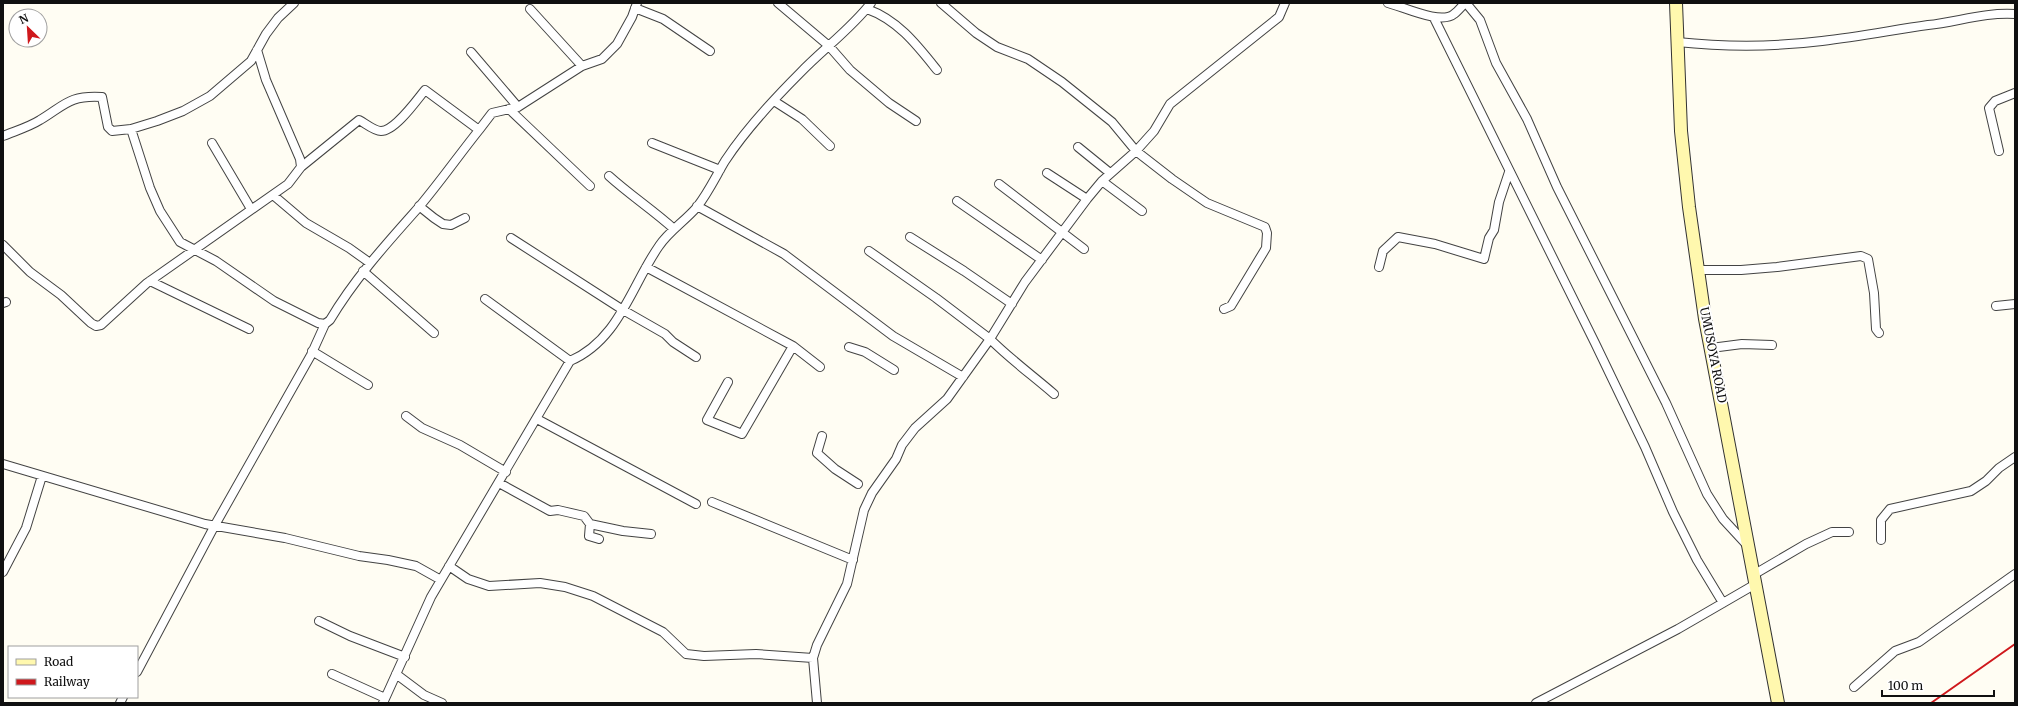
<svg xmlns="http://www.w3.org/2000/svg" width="2018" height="706" font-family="Merriweather,serif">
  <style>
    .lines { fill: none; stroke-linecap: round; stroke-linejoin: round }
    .minor-casing { stroke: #434343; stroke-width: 10 }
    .secondary-casing { stroke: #323232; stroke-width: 14 }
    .minor { stroke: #fff; stroke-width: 8 }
    .secondary { stroke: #fff8ae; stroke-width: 12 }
    .rail { stroke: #cf181c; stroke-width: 2 }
    .labels { text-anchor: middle; stroke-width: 4; stroke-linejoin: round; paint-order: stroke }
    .street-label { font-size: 12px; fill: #101010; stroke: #fff }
  </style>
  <rect width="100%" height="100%" fill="#fffdf3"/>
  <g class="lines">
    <defs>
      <path id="minor" d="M778,3L829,46L850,70L889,103L916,121
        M941,3L976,33L997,47L1028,59L1062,82L1112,122L1136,151L1172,179L1207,203L1265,227L1267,233L1266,248L1231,306L1224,309
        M1388,3C1404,7 1441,25 1454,14C1458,11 1461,7 1465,3
        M1466,3L1480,20L1496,63L1527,119L1557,187L1666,403L1707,494L1723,519L1747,545
        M635,8L663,19L710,51
        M530,9L582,66
        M867,9C898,20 917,45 937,70
        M1434,18L1595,343L1645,447L1673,512L1697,560L1723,603
        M1677,42C1725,47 1774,47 1822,41C1858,37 1893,30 1928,25C1957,22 1985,12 2015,14
        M471,52L518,107
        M774,101L802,119L830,146
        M509,109L590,186
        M131,129L150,188L160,211L180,242L216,261L274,301L318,323L325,324L330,320C355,278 387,243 419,207C440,182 459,155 479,130
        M3,136C15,131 29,127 40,120C65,105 69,95 102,97L108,127L112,131L131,129L157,121L183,111L210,96L251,61L266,34L278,18L294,3
        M212,143L251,209
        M652,143L720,170
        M1078,147L1110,173
        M1999,151L1989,108L1995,101L2015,93
        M301,167L359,120C365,123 374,131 381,131C395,131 416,101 425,90L479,130L492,113L518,107L582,66L602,59L617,44L632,17L637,3
        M1047,173L1087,199
        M609,176C630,195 653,210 674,229
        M1102,181L1142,211
        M999,184L1084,249
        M273,195L306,223L349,248L370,263
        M957,201L1042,260
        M419,206L434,218L443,224L451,225L465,218
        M697,206L784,254L893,336L963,377
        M910,237L964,271L1012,304
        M511,238L623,310L665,334L673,342L696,357
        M3,245L30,272L61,295L91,323L96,326L101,325L147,283L288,184L301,167L300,159L266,80L257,50
        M646,267L793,346L820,367
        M1379,267L1383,251L1398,237L1435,244L1484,259L1489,238L1494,230L1499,202L1509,172
        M1698,270H1741L1777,267L1861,256L1868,259L1874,293L1876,329L1879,333
        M363,271L434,333
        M150,281L249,329
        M485,299L570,361
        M3,303L6,302
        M1996,306L2015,304
        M849,347L865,352L894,370
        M1711,348L1742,344L1772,345
        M312,351L368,385
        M728,382L707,420L742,434L793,346
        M1054,394C1032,375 1010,359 990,339L1025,282L1087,199L1102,181L1136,151L1154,131L1170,104L1279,17L1285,3
        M406,416L422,428L460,445L506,472
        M537,419L696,504
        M822,436L817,453L835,469L858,484
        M3,464L205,524L285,538L359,556L388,560L416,566L441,580
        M499,483L550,511L558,510L584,516L590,524L623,531L651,534
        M712,502L853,560
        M590,524L589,536L599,539
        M1881,540V520L1890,509L1971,491L1986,481L1999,468L2015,457
        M449,566L468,579L489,586L540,583L565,587L593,596L663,632L686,654L704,656L756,654L813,658
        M3,572L26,528L42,476
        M1753,575L1806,544L1832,532H1849
        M319,621L350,636L405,657
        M137,672L215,525L311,355L325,324
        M332,674L385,698
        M396,674L424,695L442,703
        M1854,687L1895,651L1919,642L2015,574
        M120,703L123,697
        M383,703L431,597L570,361C619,340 631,286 659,246C669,231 685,221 697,207C708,193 716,176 725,161C746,129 773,100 800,73C823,49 851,29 871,3
        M817,703L813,658L817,645L847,584L864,510L872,493L896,459L902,445L915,428L947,399L990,339L936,298L869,251
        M1536,703L1678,629L1754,585"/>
      <path id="secondary" d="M1676,3L1681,131L1689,207L1705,319L1778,703"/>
    </defs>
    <use href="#minor" class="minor-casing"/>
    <use href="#secondary" class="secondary-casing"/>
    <use href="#minor" class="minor"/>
    <use href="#secondary" class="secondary"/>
    <path class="rail" d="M1931,703L2015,644"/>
  </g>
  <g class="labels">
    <g class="street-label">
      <text transform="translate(1713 355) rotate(79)" y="4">UMUSOYA ROAD</text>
    </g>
  </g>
  <rect width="2018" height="706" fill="none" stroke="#101010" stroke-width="8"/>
  <rect x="8" y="646" width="130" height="52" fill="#ffffff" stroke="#9f9f9f"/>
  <rect x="16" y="659" width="20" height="6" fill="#fff8ae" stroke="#9f9f9f"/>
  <text x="44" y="666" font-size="12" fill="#101010">Road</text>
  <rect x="16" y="679" width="20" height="6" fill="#cf181c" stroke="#9f9f9f"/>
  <text x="44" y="686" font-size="12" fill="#101010">Railway</text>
  <g transform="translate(28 28) rotate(335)"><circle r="19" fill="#ffffff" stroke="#9f9f9f"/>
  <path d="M0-3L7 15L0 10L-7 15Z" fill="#cf181c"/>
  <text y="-6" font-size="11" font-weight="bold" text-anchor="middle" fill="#101010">N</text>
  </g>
  <path d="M1882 690v6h112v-6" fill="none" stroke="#101010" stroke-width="2"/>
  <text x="1888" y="690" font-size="12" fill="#101010" stroke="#ffffff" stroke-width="3" paint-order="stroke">100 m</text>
</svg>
